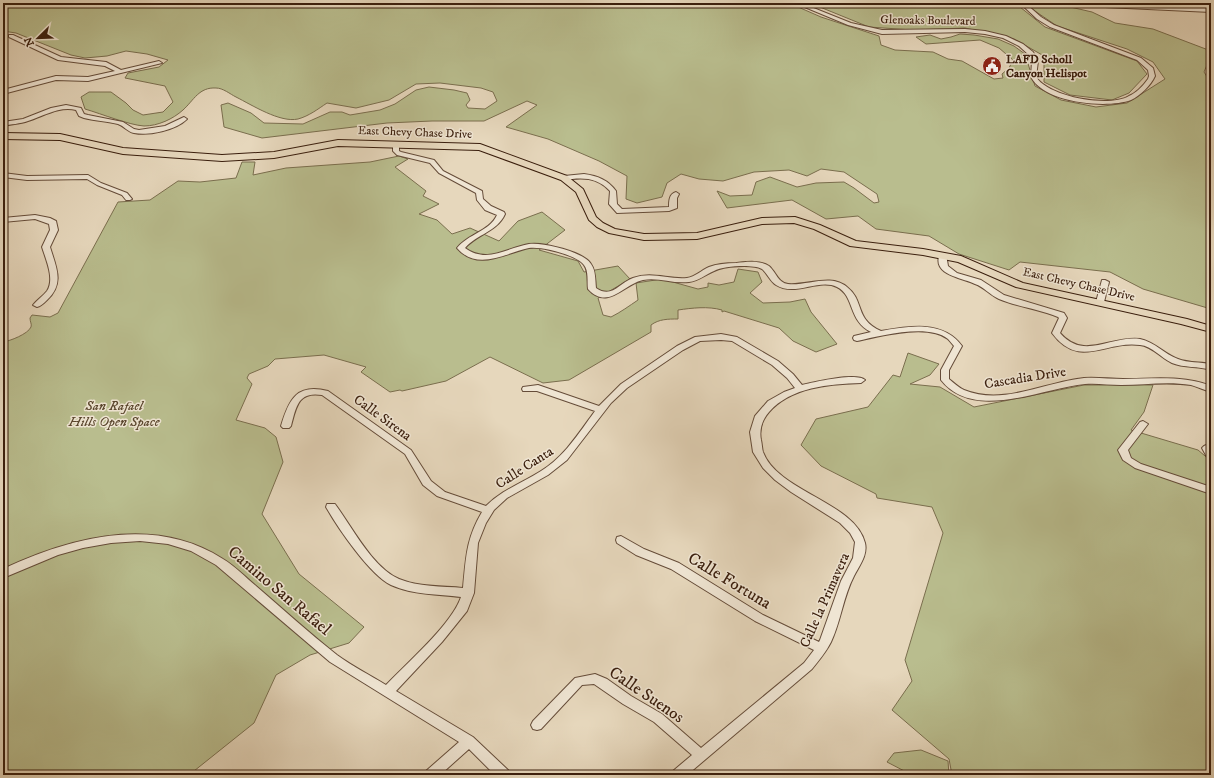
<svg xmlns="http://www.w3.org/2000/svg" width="1214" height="778" font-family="'IM FELL DW Pica',serif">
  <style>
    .green { fill: #b9bd8e; stroke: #7a6e4e }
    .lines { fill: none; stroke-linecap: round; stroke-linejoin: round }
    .minor-casing { stroke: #654c39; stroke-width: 2 }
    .major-casing { stroke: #3a1e0d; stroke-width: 2 }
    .minor { fill: #efe5d3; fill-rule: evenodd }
    .major { fill: #e6d7bc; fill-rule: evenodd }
    .labels { text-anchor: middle; stroke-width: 3; stroke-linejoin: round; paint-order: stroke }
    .far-street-label { font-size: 12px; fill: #3a1e0d; stroke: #efe5d3 }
    .far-poi-label { font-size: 12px; font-weight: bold; fill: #3a1e0d; stroke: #efe5d3; text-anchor: start }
    .street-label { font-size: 14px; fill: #3a1e0d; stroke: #efe5d3 }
    .park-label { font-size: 14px; font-style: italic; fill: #5a462d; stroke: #efe5d3 }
    .near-street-label { font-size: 17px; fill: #3a1e0d; stroke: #efe5d3 }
  </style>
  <rect width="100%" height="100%" fill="#e6d7bc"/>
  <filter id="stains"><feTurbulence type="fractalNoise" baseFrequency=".005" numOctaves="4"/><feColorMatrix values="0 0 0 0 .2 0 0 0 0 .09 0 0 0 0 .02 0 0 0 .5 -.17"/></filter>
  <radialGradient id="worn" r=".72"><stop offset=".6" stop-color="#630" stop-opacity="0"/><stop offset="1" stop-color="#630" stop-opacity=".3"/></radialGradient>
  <path class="green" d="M3,3H789L821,17L879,36L881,45L895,50L933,52L948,59L962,61L994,79L1003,78L1002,74L1009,68L1013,60L999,48L980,40L926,44L916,37L930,35L941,39L951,37L960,34L974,35L998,39L1014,46L1025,54L1035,86L1061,100L1096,107L1127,103L1165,79L1153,62L1127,49L1057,26L1029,7V3H1053L1092,12L1115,23L1153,29L1211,51C1211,59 1207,64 1204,72L1211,83V309L1143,289L1110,272L1020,262L1009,270L959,254L929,236L876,229L858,216L826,219L792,200L727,208L717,191L730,196L752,195L756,182L770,177L797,187L816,183L844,182L854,188L874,203L879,202L877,194L844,172L821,169L807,176L789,170L754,172L723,181L699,179L681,174L667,183L662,197L637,203L626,199L627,176L599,161L548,139L506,127L537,105L527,101L484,121H432L387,123L262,138L224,127L221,105L228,103L251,113L264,123L303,124L330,112H342L350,115L380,110L395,104L416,90L429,87L454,90L467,93L470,100L466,105L468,108L485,109L497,101L493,92L481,88L440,83L416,84L389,100L356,108L327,103C318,109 309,116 298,119C280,123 252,105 236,97C230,94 223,88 216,88C199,87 194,100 183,110C173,119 158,126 144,126C129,125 102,114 85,109L81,97L89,92H111L126,103L133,110L143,115L163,112L173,102L165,86L125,78L128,73L159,67L168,60L147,54L126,51L107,56L85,58L71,55L16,33L3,31Z
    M810,3H1015L1045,27L1137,61L1147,74L1129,93L1112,100L1070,95L1044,82V56L1014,39L965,28L913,30L869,27Z
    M399,156L408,159L395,167L426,191L423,196L439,204L419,214L437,220L452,234L470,228L499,241L518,221L542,212L565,230L539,250L578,261L584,272L618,266L630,279L598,298L603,315L611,317C621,312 629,306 638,300L636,283L662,279L698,289L708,287V283L719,285L734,282L738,269L758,272L762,282L750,293L763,303L790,302L805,299L811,312L837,344L816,352L793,341L779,328L724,311L722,312V310C708,306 692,308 678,310V319C668,319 659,319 651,325V332L569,380L543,383L490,357L446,381L402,391L400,390L390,392L361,372L366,367L324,355L275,359L268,366L249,374L247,378L252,384L236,420L265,428L276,437L283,462L262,514L299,574L364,627L349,643L310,655L276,675L254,723L189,775H3V342C10,341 28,334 31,327C32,324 30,322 30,318L32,315L50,317L58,313L118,202L150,200L178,181L200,182L236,178L242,162H255L253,175L286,168L370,162Z
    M908,353L939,364L930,375L910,384L940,387L974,407L1084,385H1153L1144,412L1131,430L1198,450L1211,461V775H952L949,759L892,710L912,681L905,660L943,533L932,507L877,498L876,494L821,466L801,445L816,419L868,407L893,375L900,377Z
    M921,750L948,761L949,775H912L887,762L894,753Z"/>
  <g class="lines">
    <defs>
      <path id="minor" d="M795,3H801L851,23L882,30L965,29L985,31L1006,36L1023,44L1033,52L1038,61L1036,77C1049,97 1109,108 1129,96C1136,93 1143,86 1148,79L1149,76L1148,70L1137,60L1050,27L1037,19L1020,3H1025L1041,17L1054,25L1141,58L1153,68L1155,76C1151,85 1140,96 1131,100C1107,109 1044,103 1031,77L1032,61L1029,55L1019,46L1003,38L985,34L965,32L882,34L848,25Z
        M1107,4L1211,8V12L1105,7V5Z
        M9,35H13L61,57L106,62L121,70L159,61L162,63L88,81L56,80L3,94V90L56,76L88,77L115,71L105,66L58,60L9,37Z
        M66,105L81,108L84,114L88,115L123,122L134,129L139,130L165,126L184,117L187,119C176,130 149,136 134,133C128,132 124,126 118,124C106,121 95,121 84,118L79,116L76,110C59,106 44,116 28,121C20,124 11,124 3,126V122L23,119L51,108Z
        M399,142L402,144L399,147V151L401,152L434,160L443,171L482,191L483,199L491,206L504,212L505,214C497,232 477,234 465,248C487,264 506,248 529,244C543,242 584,252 591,264C596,271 595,280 596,288C612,299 619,283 633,278C652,271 669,280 687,278C695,277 702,270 709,267C717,264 727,263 736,263C746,262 760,260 769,266C776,272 778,283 788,284C807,286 831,273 847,287C865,301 854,319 881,331C909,326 943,320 962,346L949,370V379C954,383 959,388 964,390C1003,406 1045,382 1084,378C1097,377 1110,379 1123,379C1153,379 1183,375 1211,386V392C1204,390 1198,387 1191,385C1168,381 1144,385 1121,385C1109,385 1097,383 1085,384C1042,388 974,422 941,380V370L954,346C952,344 950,341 948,339C928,323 880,336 857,341L854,340L853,338L854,336L871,332C848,321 855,296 837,287C819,278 795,297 776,285C770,281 767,273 762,269C752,264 724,266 714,271C705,275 698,281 689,282C673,284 658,277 643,280C624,284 608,311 588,289C587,282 589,271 584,265C577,255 541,246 529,248C505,253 478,272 457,248C468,234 490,231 497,215L485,210L477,200L476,193L439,173L430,163L397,155L393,151V146Z
        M3,173L27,176L88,175L101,183L127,193L132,199L130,200H126L122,195L97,185L87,179L27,180L3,177Z
        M584,174C598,176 608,180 616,191L617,204L622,209L669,207C669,201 669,194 676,192L679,194L677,198V208L669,211L617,213L609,204L610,191C597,177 582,177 564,180L561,178L564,176Z
        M35,215L50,218L56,221L58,230L50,247C56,267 65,283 47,300C44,303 41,306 37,307L33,305C37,300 43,296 47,291C55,279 46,260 42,247L50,230L49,224L35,219L3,222V218Z
        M940,254H946L948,266L957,273L981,280L1004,295L1064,313L1067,318L1060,333C1084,361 1111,335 1140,339C1155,342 1164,354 1178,359C1188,363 1200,362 1211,364V370C1198,366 1184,368 1172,363C1161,358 1152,346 1140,345C1106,340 1079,370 1052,333L1059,318L1058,317C1039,309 1018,307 999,299C990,295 984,287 975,284C963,278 931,275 940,254Z
        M1102,280H1105L1109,282L1104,302L1100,304L1096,302Z
        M721,334L737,337L778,361L793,374L802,385C814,382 857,372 865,380L861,383C829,384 791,387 769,412C762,420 759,430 761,440C762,444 762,449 763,452C778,492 855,502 865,543C868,555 859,566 854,576C843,597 841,621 831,642C826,652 819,660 812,669L687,775H671L673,771L692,755L654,722L623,704L594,684L582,685L541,729L537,730L533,729L531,725L533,721L575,678L595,674L607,679L631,696L662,714L701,748L804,663L814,650L755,621L671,569L636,555L617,543L616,540L617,537L621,536L644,549L679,563L763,615L819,642L820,640L841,581L853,558L855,542L850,533L840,523L791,492L775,480L763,468L753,452L750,432L755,416L768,401L784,392L795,388L787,378L772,365L732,341L721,340L700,341L683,350L627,388L611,403L567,460L548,475L507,498L494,510L486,523L478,543L474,593L467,611L442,642L396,691L473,737L509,771L511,775H495L469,749L440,775H424L426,771L459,742L330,662L216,565L191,551L168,544L140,541L111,543L83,548L58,555L3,578V569C71,537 155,515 223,559C235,566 245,577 256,586C283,609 309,633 337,655C352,666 370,675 386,685C407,663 452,624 461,597C438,594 413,595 391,585C370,575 338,528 326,507L327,504H335C352,527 372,567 399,579C418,587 442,586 463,588C466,558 466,539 482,512L437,496L423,485L405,454L322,395C298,391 296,407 291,426L289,428H283L281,426C289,399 297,383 328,391L411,450L431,481L445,492L486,506C502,490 522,483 541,471C564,457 579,433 595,411L537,391H523L522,389L523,387L538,385L599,406L621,384L677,346L695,337Z
        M1143,421L1148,424L1128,450L1131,458L1141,464L1211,487V494L1135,468L1123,460L1118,450L1140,422Z
        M1211,443V460L1208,459L1202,448L1204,446Z"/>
      <path id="major" d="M3,133L60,134L123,148L222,155L274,152L338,140L480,144L567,176L583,189L596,217L603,223L615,229L644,234L697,233L762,218L795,217L820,225L856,241L923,249L961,256L1023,283L1187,319L1211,326V332L1181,324L1016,287L958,262L923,255L850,246L814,229L794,223L762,224L697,239L644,240L609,233L597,227L589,220L576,192L561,180L479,150L338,146L274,158L222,161L123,154L60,140L3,139Z"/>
    </defs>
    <use href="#minor" class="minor-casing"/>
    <use href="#major" class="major-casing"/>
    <use href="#minor" class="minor"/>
    <use href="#major" class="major"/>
  </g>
  <defs>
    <symbol id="civic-disc" viewBox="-11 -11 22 22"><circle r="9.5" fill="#8f2418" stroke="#efe5d3"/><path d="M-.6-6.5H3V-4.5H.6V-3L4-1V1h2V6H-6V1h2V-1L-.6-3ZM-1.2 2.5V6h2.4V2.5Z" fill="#fff"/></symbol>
  </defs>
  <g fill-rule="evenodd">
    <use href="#civic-disc" x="981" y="55" width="22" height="22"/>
  </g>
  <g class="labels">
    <g class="far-street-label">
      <text transform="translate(928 20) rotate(1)" y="4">Glenoaks Boulevard</text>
      <text transform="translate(415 132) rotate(2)" y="4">East Chevy Chase Drive</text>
      <text transform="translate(1079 284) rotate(13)" y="4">East Chevy Chase Drive</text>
    </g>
    <g class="far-poi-label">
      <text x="1006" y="63">LAFD Scholl<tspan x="1006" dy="14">Canyon Helispot</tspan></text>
    </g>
    <g class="street-label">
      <text transform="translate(1025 377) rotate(-9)" y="5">Cascadia Drive</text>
      <text transform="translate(383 417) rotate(36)" y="5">Calle Sirena</text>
      <text transform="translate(524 467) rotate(-33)" y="5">Calle Canta</text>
      <text transform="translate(824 600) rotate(-66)" y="5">Calle la Primavera</text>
    </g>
    <g class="park-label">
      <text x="114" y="410">San Rafael<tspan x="114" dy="16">Hills Open Space</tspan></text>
    </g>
    <g class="near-street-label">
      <text transform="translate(730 580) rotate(31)" y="6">Calle Fortuna</text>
      <text transform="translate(280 590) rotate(40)" y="6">Camino San Rafael</text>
      <text transform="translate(647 694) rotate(34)" y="6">Calle Suenos</text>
    </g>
  </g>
  <rect width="1214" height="778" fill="none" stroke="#e6d7bc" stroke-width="16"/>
  <rect x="4" y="4" width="1206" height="770" fill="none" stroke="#3a1e0d" stroke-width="2"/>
  <rect x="8" y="8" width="1198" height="762" fill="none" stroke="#3a1e0d"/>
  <g transform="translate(38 38) rotate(247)" stroke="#efe5d3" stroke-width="3" paint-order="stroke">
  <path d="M0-3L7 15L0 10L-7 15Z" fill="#3a1e0d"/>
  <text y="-6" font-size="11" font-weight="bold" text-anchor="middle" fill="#3a1e0d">N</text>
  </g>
  <rect width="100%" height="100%" filter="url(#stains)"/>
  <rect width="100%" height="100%" fill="url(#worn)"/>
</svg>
